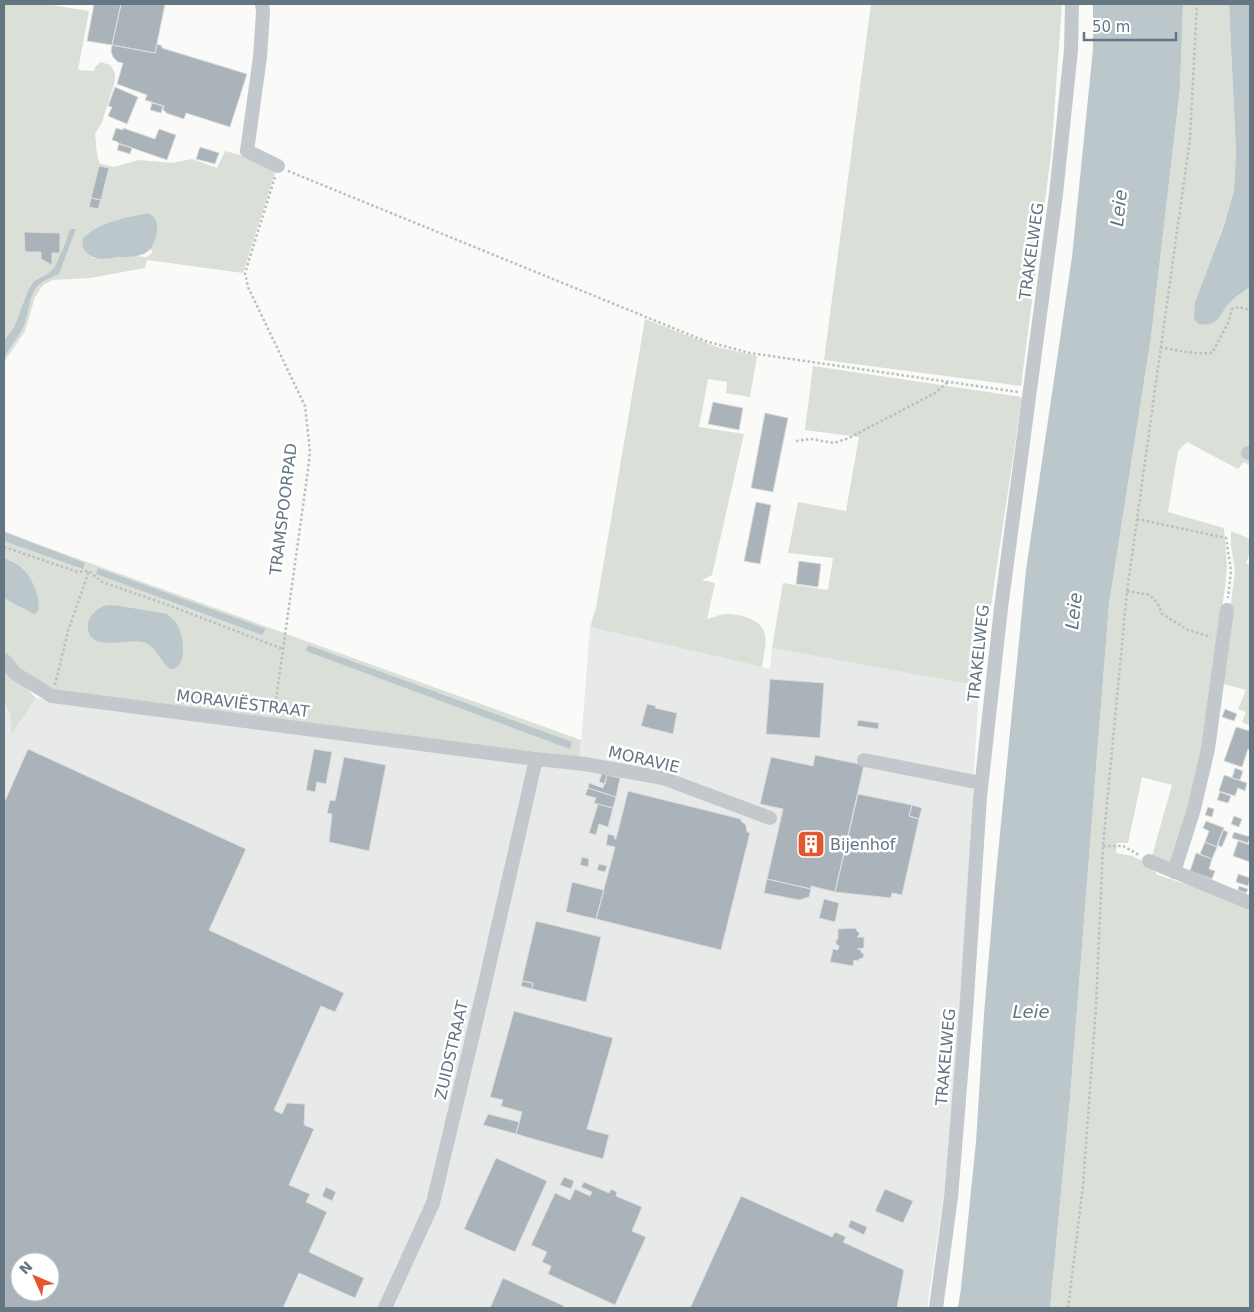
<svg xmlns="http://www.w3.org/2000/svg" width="1254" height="1312" font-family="'DejaVu Sans',sans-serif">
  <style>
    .built { fill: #e8e9e9; fill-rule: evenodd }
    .green { fill: #dadfd7; fill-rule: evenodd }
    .water { fill: #bbc7cb }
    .building { fill: #aab3b9; stroke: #dcdcda; fill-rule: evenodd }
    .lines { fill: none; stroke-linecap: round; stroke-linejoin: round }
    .path { stroke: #bbbfc2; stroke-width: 2.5; stroke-dasharray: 2.5 2.5; stroke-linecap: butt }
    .minor { stroke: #c3c8cc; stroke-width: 14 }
    .labels { text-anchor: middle; stroke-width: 5; stroke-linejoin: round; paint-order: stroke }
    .street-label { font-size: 16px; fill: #657683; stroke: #fff }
    .poi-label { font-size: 16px; fill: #657683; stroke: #fff; text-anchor: start }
    .water-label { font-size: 18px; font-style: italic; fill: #60757c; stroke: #fff }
  </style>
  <rect width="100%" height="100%" fill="#fafaf8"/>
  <path class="built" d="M590,627L770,669L772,648L979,686L961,1003L944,1194L927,1308H4V702L9,708L11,716V734L36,698L173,718L579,770ZM20,1262H50V1292H20Z"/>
  <path class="green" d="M4,4H46L89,11L78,70L94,71L95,67L101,62L110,65L115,73V81L102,122L95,134L97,155L100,164L114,167L139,160L172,163L192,159L217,168L225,151L244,156L276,170L243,273L147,260L145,268L90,278L53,280L43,285L35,297L25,331L6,359L4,366ZM146,213L150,214L154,243L150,249L153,252L147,257L134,256L110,258H93L87,234C105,223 126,218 146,213Z
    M871,4H1062L1051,155L1021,386L824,360Z
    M1183,4H1229L1236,152L1234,191L1194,318L1198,324C1219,328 1219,314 1231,301C1237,295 1245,292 1250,286V466L1244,462L1238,469L1187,442L1178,451L1168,512L1224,528L1227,566L1225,587L1212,682L1199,763L1181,834L1171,863L1152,856L1172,785L1142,777L1128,843H1117L1116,853L1132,856L1145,862L1158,875L1197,888L1250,911V1308H1050L1070,1098L1109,604L1151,337L1180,88Z
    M645,319L717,347L757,356L750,397L726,393L727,382L708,379L699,427L744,434L712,575L702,580L715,583L707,619C713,618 720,614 726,614C739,614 758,618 764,631C768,642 763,656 762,667L590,627L596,608Z
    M813,366L1022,397L979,686L772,648L783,583L828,590L833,558L788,553L798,502L846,511L859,437L805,430Z
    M4,531L40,545L581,740L580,757L280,722L57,692L21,672L4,654Z
    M1231,531L1250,539V554L1246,563L1250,565V726L1242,722L1246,712L1238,709L1246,690L1220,683L1225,652L1235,570L1231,545Z
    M4,666L36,698L11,735C11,722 12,712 4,702Z"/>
  <path class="water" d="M1093,4H1183L1180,88L1151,337L1109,604L1070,1098L1050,1308H958L961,1288L976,1142L984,1014L995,884L1026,570L1072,257L1093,49Z
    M1229,4H1250V286C1245,292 1237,295 1231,301C1219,314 1219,328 1198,324L1194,318L1195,303L1222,231L1234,191L1236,152Z
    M147,213C153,215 158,220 157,227C157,236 154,247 147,252C140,257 128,257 120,257C108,258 96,262 86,252C82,248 82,244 83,238C99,222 126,218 147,213Z
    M70,229H76L59,274C53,277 46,279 41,283C28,293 30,311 24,325C19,338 8,347 4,359V341L14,328L28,291L34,281L48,274L55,267L65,244Z
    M4,532L85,563L83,569L4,541Z
    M4,558C8,560 14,562 18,565C31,574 41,596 38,611L34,614L4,598Z
    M98,568L266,629L262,635L96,574Z
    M109,605L120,606L167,614C171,618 176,621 178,626C184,637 188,669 170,669C161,662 157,648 146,643C131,636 90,654 88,628C87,623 89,618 93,614C98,608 102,606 109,605Z
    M308,645L572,742L570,749L306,651Z"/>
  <path class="building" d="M94,4H121L112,45L87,41Z
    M121,4H165L155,53L112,45Z
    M157,44L162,46V48L247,74L230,127L186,113L184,119L166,113V112L163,110L164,106L145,100L147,95L117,84L123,63L118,62L113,57L111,51L112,45L155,53Z
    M115,87L138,97L127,124L108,116L112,107L108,106Z
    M152,103L163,106L161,113L150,110Z
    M116,128L123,130V128L155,139L159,129L176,135L167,160L118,143V142L112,140Z
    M119,144L132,148L130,154L117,150Z
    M200,147L219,153L215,164L196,159Z
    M99,166L109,168L101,200L91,198Z
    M91,198L101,200L98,209L89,207Z
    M24,232L60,233V253H52V265L41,259V252H25Z
    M713,402L743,408L739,430L708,424Z
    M765,413L788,418L773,492L751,488Z
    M756,502L771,505L760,564L744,561Z
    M799,561L821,564L818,587L796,584Z
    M770,679L824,683L820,738L766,734Z
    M647,704L656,706L655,708L677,713L673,734L641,726Z
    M1225,709L1237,714L1234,721L1222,717Z
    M858,720L879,723L878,729L857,726Z
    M1236,727L1250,731V750L1248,749L1242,767L1224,761Z
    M28,749L246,849L209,930L344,993L335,1012L321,1006L274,1110L282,1114L287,1103L305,1104L304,1125L314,1129L289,1185L310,1194L306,1202L327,1212L309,1252L364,1278L355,1298L299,1273L283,1308H4V803ZM20,1262H50V1292H20Z
    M314,749L332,752L326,784L317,782L315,792L306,790Z
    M815,755L864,765L835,892L811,886V889L767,879L783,809L760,804L771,757L813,766Z
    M344,757L386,765L369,851L329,842L332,814L327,813L330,800L335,801Z
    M1235,768L1243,771L1240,780L1232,778Z
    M602,773L607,775L605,784L599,782Z
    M607,775L620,778L616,797L588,788L589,783L603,788Z
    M1224,775L1247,783L1245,791L1238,788L1235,796L1219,791Z
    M588,788L616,797L613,808L594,803L596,798L585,795Z
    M628,791L741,819V821L746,825L747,832L750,833L721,950L596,919L615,847L606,845L608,834L615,836L614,839H616Z
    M1220,792L1231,796L1228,803L1217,800Z
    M858,794L912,805L909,816L919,819L902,895L892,893L891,898L835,892Z
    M598,804L613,808L608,827L599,824L596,835L589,833Z
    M912,805L922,808L919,819L909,816Z
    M1208,807L1214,809L1212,817L1205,815Z
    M1234,816L1242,819L1239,827L1231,824Z
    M1206,821L1224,828L1217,847L1205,842L1209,831L1203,828Z
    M1223,830L1228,832L1222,847L1217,845Z
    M1234,832L1250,837L1248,843L1232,838Z
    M1238,841L1250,845V862L1233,856Z
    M1205,842L1217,847L1212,859L1200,854Z
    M1196,853L1212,859L1209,869L1215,871L1212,879L1190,871Z
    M582,857L589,859L588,867L580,865Z
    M599,864L607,866L605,872L597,870Z
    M1238,874L1250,878L1248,886L1236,882Z
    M767,879L811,889L809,897L799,900L764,893Z
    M572,882L604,890L596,919L566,912Z
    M1239,886L1248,889L1246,893L1238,890Z
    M824,899L839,903L835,922L819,918Z
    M536,921L601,937L586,1002L532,989L533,983L522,981Z
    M856,928V930L860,934L857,937H864V948L857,949L861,950V952L864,954L863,958L859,959V961L854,960L853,966L830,962L833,949L838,950L839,946L836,944V940L838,939V929Z
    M522,981L533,983L532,989L521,986Z
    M514,1011L613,1038L587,1129L609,1135L603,1159L516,1134L522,1112L501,1106L503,1100L490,1097Z
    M488,1114L519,1122L516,1134L483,1125Z
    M496,1158L547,1181L515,1252L464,1229Z
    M564,1177L574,1181L571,1189L560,1185Z
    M584,1182L609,1193L611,1189L617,1192L616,1196L642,1207L632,1231L646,1237L615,1305L548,1274L551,1266L542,1262L547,1252L531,1245L555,1193L570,1200L575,1189L590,1196L592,1192L581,1187Z
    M326,1187L336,1192L332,1201L322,1196Z
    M885,1189L913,1201L903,1223L875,1211Z
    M741,1196L832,1237L835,1232L846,1237L843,1242L904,1270L897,1308H690Z
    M851,1220L867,1227L864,1235L848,1227Z
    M503,1278L564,1306L563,1308H490Z"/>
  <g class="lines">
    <path class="path" d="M288,171L705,341L750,353L1018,392
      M1160,347C1178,351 1194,354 1212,353L1228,323L1232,309L1239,307L1250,310
      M796,441L811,439L834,443L849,438L935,393L948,382
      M1137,519L1226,538L1231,570L1228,598
      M4,547L78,572L89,571L102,582L168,605L283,649
      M1127,591L1150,595L1158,604L1162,614L1188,630L1211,637
      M55,685L68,631L89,571
      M274,714L308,470L310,452L308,433L305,406L248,287L245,273L275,177
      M1103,846H1123L1139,855
      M1068,1308L1083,1186L1096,1006L1103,846L1127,591L1190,138L1197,4"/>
    <path class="minor" d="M262,4L263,12L260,57L247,151L278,166
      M1248,453H1250
      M4,660L16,674L52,696L536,759L585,764L663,778L770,818
      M864,760L981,783
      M1149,861L1250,903
      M1174,872L1194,809L1208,749L1227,610
      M385,1308L433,1203L483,992L536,759
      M936,1308L951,1197L966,1014L980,797L1001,608L1056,194L1071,50L1072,4"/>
  </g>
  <defs>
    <symbol id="building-square" viewBox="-11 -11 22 22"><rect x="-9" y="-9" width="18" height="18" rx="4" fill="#e4572e" stroke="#fff"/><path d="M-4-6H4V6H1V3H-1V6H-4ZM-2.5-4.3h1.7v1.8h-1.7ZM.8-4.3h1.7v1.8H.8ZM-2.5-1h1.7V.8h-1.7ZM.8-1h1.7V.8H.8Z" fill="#fff"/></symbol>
  </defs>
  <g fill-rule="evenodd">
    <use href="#building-square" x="795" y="828" width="32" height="32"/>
  </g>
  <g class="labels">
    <g class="street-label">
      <text transform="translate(1031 251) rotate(-82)" y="6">TRAKELWEG</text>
      <text transform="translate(283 509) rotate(-83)" y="6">TRAMSPOORPAD</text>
      <text transform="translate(978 653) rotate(-84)" y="6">TRAKELWEG</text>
      <text transform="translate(243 703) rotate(7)" y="6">MORAVIËSTRAAT</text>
      <text transform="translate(644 759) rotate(13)" y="6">MORAVIE</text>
      <text transform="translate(451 1050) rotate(-77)" y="6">ZUIDSTRAAT</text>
      <text transform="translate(945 1057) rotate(-85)" y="6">TRAKELWEG</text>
    </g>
    <g class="poi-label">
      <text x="830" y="850">Bijenhof</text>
    </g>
    <g class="water-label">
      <text transform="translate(1119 208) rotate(-84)" y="6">Leie</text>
      <text transform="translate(1074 611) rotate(-84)" y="6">Leie</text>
      <text x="1031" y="1018">Leie</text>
    </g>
  </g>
  <rect width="1254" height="1312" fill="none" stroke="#657683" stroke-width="10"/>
  <g transform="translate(35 1277) rotate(315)"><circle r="24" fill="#ffffff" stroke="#c1c8cd"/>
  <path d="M0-4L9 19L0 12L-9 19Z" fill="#e4572e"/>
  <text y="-8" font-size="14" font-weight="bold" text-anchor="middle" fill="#657683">N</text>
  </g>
  <path d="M1084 32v8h92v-8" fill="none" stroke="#657683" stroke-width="2.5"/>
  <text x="1092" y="32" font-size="15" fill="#657683" stroke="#ffffff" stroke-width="4" paint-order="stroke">50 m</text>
</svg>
